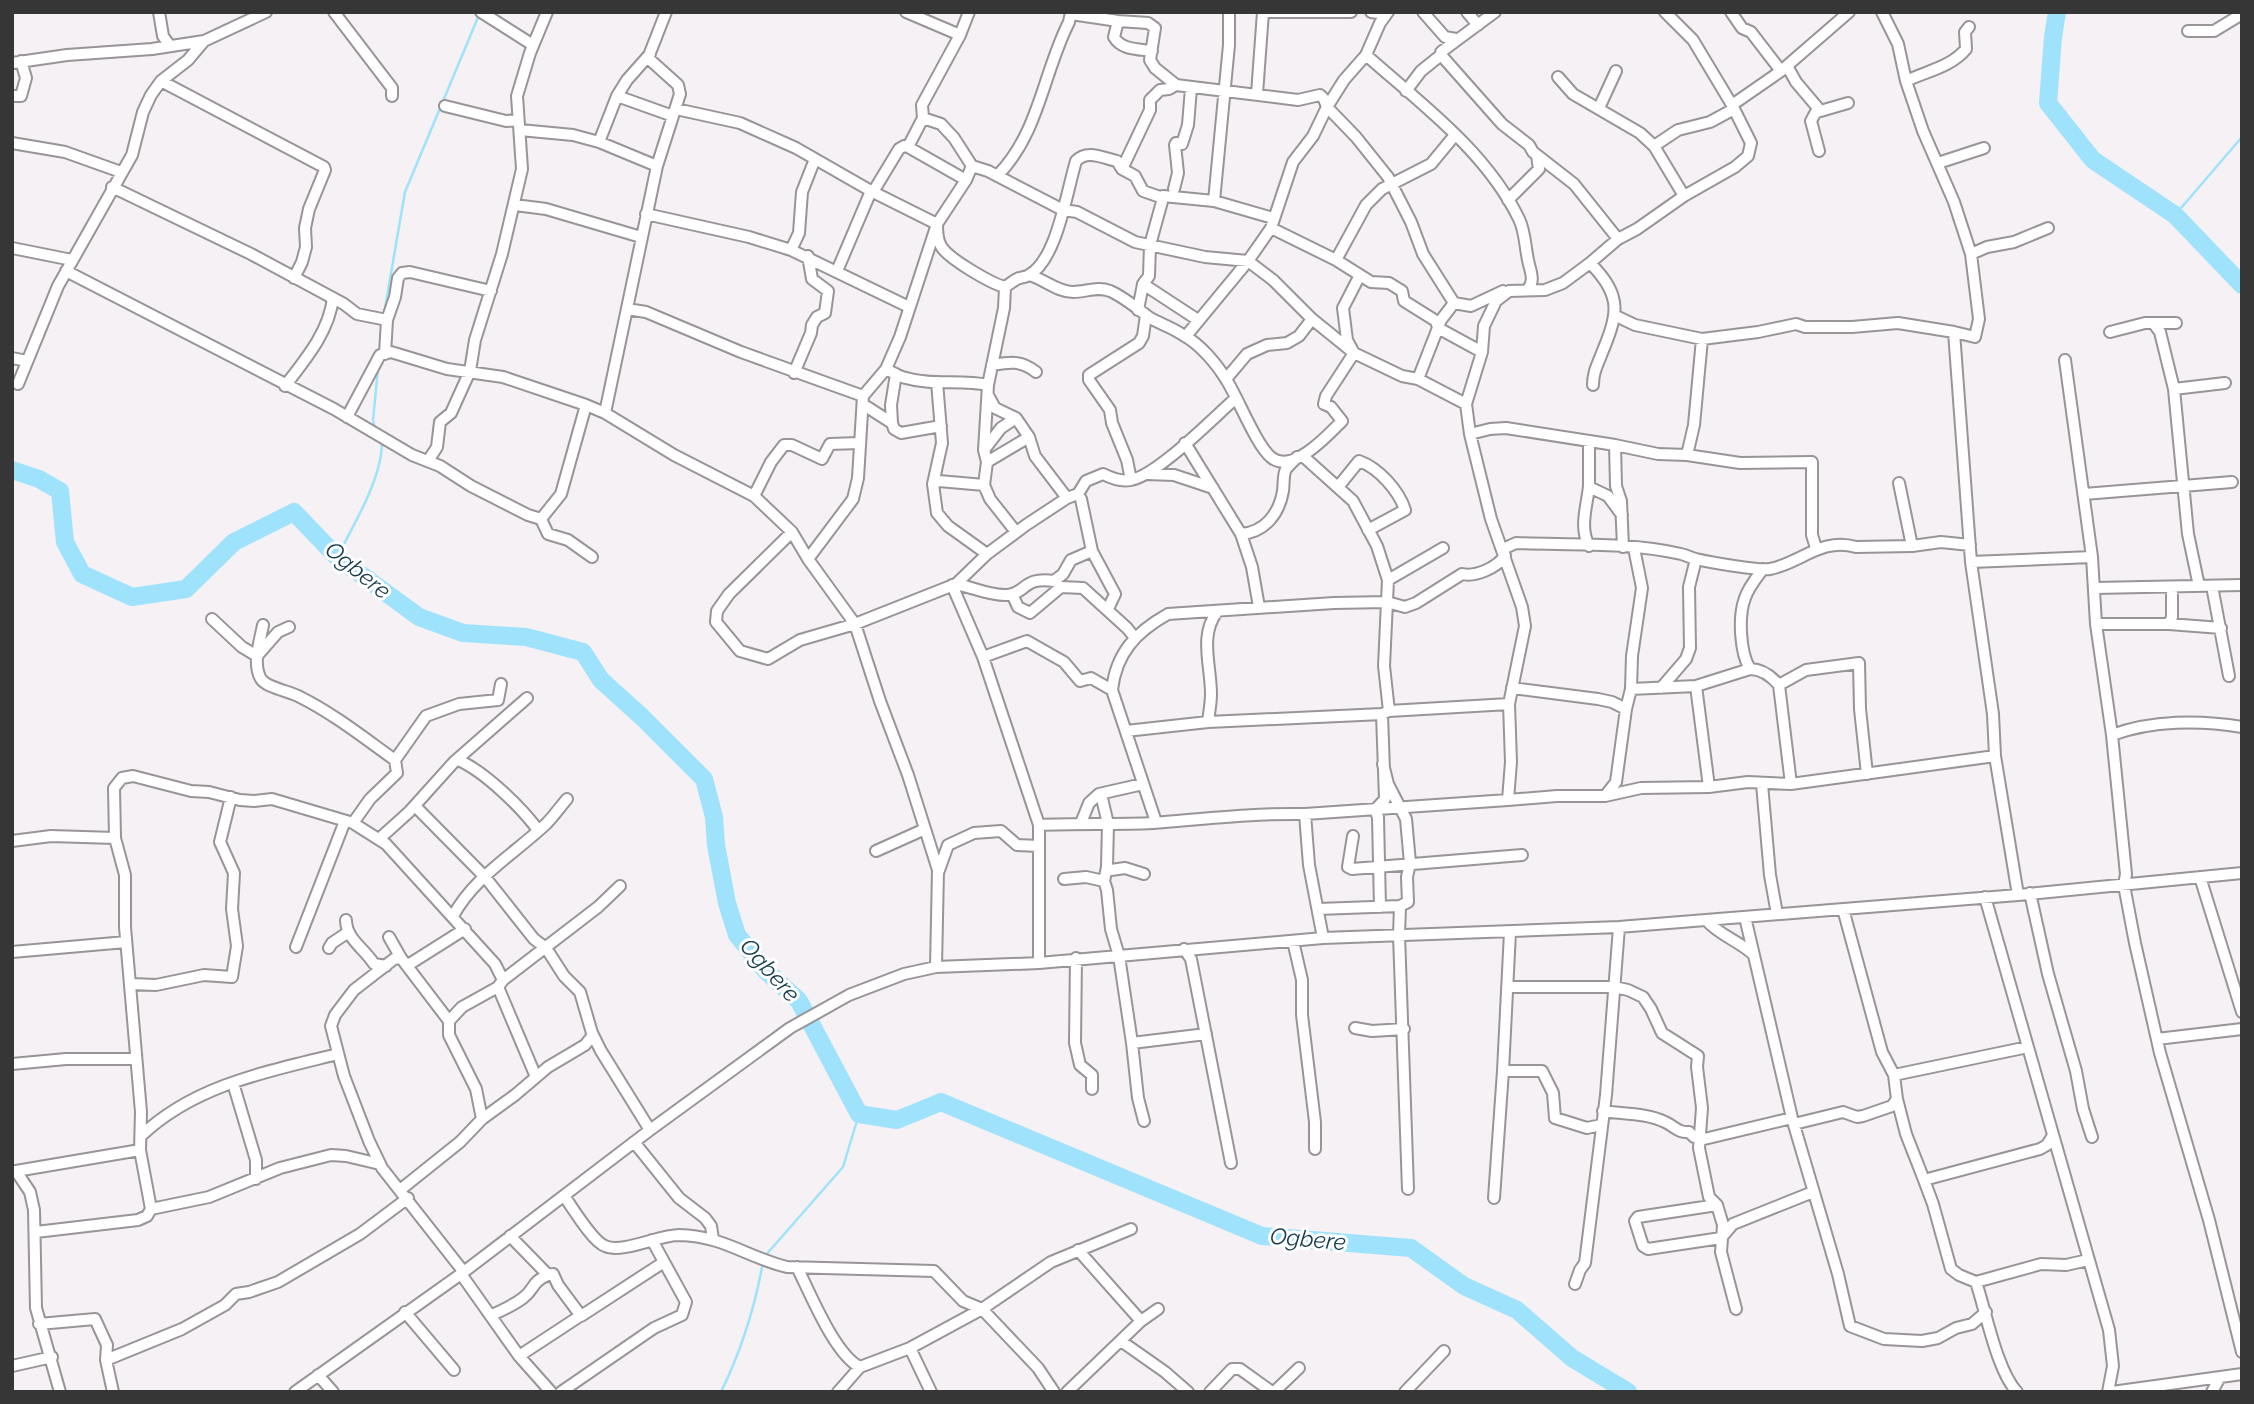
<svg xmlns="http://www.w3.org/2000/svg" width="2254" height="1404" font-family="Raleway,sans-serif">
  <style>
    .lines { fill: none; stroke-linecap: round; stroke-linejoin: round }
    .stream { stroke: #9ee2fc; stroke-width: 2.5 }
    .river { stroke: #9ee2fc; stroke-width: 18 }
    .minor-casing { stroke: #989498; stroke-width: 14 }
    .minor { stroke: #fff; stroke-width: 10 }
    .labels { text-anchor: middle; stroke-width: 6; stroke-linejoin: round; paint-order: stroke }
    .water-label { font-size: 23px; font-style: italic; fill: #143d4b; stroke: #fff }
  </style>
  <rect width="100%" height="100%" fill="#f5f1f5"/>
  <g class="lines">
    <path class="stream" d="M2175,215L2242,137
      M384,314L405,192L479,15
      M375,429L373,420L378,369
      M337,557C354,524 383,477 382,440
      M765,1256L843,1167L859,1114
      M721,1392C741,1351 755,1307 763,1262"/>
    <path class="river" d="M2057,12L2053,37L2048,103L2093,160L2175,215L2242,285
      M12,470L39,479L60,491L65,542L82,574L132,597L186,589L234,542L294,512L337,557L419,617L463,633L526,637L583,652L601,680L642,717L704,779L714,817L716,845L727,903L737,935L765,970L799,1001L859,1114L897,1120L941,1102L1262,1236L1411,1248L1464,1286L1517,1310L1572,1358L1628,1392"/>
    <defs>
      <path id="minor" d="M159,12L163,36L170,46
        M334,12L392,88V96
        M481,12L533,45
        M906,12L960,35
        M1266,12H1351
        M1371,12L1386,14
        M1423,12L1445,37L1456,39
        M1467,12L1478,25
        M1731,12L1742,28L1751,32L1781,71
        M1882,12L1898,44L1906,81L1923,131L1954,202L1971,254L1979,319L1975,337L1954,332L1971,562L1993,714L1995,756L2018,895
        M1071,14L1118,21L1148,23L1155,28L1150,60L1155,68L1176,85L1298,100L1320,95L1324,99L1327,107L1356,137L1388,177L1411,222L1423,254L1454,303
        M1118,21L1114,37C1121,50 1138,49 1152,51
        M2188,31H2214L2242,14
        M1366,55C1421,104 1486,151 1519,219C1525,231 1525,246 1528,260C1530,271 1536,281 1527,290
        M1441,55L1502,124L1529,145L1533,152L1574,184L1618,239
        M12,63L67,55L152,49L204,41L266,12
        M1787,66L1796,82L1818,108L1811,121L1819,151
        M1558,77L1573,94L1640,133L1654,146L1684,196
        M161,81L324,167L325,170L309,209L305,228L306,247L302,262L294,278
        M1906,81C1927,71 1951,67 1966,49L1965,32L1969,27
        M1406,91L1421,71L1441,55V52L1495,12
        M1257,94L1263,12
        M12,96H21L26,78L21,61
        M617,96L673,116
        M1732,105L1781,71L1849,12
        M445,106L506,121L518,120
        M1599,108L1616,71
        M676,109L740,123L796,148L871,191L937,224C937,232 937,240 941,246C947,258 992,284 1005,287C1010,284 1014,280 1019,278C1020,278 1029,276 1029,275C1057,260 1067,190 1076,161C1087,149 1103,158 1117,161L1122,169L1135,176L1143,191L1163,198V196L1214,201L1273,218
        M1817,112L1848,103
        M923,118L941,124L954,138L972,166L988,171L1063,210L1077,212L1135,242L1205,257L1248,261L1273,280L1312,319L1354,353L1402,376L1418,379L1466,404
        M520,130L573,135L599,142L657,166
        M599,142L617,96L627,80L650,54
        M12,143L65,152L121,172
        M1654,146L1678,130L1710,122L1734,109
        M908,147L966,180
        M1938,163L1984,148
        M1122,169L1150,110V100L1160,90L1169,89L1176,85
        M997,176C1039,134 1043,73 1069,22L1071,12
        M112,187L251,254L344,304L357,314L387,320
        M1174,189L1178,173L1175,145L1176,143L1182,144L1188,125L1191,88
        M873,192L899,149L904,146L908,147L923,118L922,105L960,35L969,12
        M1508,200L1539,169L1537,155
        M1214,201L1229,45V12
        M515,205L546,209L641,237
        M646,214L749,237L791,250L909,307
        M1271,228L1336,260L1371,282L1389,283L1402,291L1404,301L1436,321L1438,328L1482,352
        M12,248L72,260
        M791,250L799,233L802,192L815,159
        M1971,254L1987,247L2014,242L2048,228
        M1336,260L1366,205L1382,189L1431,164L1455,135
        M1590,263C1625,298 1617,316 1600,358C1596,368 1593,374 1593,385
        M66,271L334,409L412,455L440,466L471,486L528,515L541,519L548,534L568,540L592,557
        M837,271L871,191
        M1029,275C1044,279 1057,292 1073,292C1086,292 1097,286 1110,291C1124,297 1138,309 1150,318C1161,324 1173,328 1183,335C1200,344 1217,364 1227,381C1238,398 1257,447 1272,458C1293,474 1329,434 1342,421L1331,407L1324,404L1326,396L1354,353L1347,340L1343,308L1360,275
        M1143,284L1198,320
        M1005,287L1004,308L988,385L984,450L987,462L984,485L990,499L1016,532
        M627,309L646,312L741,352L863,396
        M1138,310L1143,284L1149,276L1150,245L1163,198
        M1614,315L1635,325L1702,339L1758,332L1796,324L1805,327H1852L1898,323L1954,332
        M2154,324L2160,332L2174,389L2188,534L2199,586
        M2110,332L2145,323H2176
        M1186,336L1248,261L1271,228L1293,162L1313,136L1327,107L1344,80L1366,55L1380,23L1388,12
        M385,354L387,320L395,297L398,278L402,273L410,272L491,291
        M12,358L27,361
        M2065,360L2092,557L2096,624L2112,735L2126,874L2124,885L2135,943L2160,1053L2209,1220L2242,1352
        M992,365C1010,362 1021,360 1036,372
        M886,369C892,372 899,377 906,378C933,386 961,379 988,385
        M794,373L811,333L812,325L817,317L825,313L828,291L812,279L808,256
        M1226,379L1247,354L1267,345L1287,343L1299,336L1312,319
        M1418,379L1441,320L1454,303L1471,306L1503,291
        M937,382L942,443L933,484L937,513L948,526L987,554
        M18,384L58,286L132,155L143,112L151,95L161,81L188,60L204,41
        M285,386C305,360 329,332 333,298
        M2174,389L2225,383
        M988,395L995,408L1016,418L1029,437L1035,456L1067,498
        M864,405L892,423L894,429L901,433L941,426
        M605,413L657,166L680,94L678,85L648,58L666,12
        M347,417L380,355L391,352L447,369L503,377L586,405L605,413L674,455L754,496L792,532L808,559L855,624L880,701L908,775L938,870L936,967
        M892,423L891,405L896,374
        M1470,434L1490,429L1506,428L1615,445L1658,454L1687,455L1694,425L1702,339
        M1589,441C1589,456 1589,471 1589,486C1587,507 1579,526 1589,546
        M1185,443L1241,534L1252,567L1259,607
        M1615,445L1616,486L1621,501L1623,547
        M984,450L1001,428L1016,418
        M1687,455L1740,463L1812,462V535L1816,548
        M1304,457L1353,501L1377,546L1388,580L1384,666L1389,711
        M428,461L437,447L440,422L451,413L470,371L475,340L502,254L522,169L517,96L530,53L547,12
        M987,462L1029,437
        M1147,474L1174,475L1213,488
        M1131,480L1127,460L1112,423L1110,410L1089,380V375L1139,343L1143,336L1146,315
        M1899,483L1912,546L1941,542L1970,545
        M933,484L939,481L984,485
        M1338,487L1359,461C1379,468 1399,491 1405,510L1368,530
        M1589,487L1608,496L1622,515
        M1078,494L1081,499L1092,551L1115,594L1108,609
        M2084,494L2232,482
        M754,496L771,462L784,445H792L822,459L830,444L859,443
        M541,519L561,494L586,405
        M792,532L729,594L717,611L716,622L740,651L768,659L800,640L855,624L956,584L987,554L1026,525L1067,498L1078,494L1086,481L1103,474C1111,478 1121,482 1130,480C1156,477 1214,417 1236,398
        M1241,534C1265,532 1279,514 1283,491C1284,484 1283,474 1286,469C1289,465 1294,461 1297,457
        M808,559L853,499L858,478L863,396L886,369L900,337L937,224L966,180L972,166
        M1971,562L2092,557
        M1388,580L1443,548
        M956,584C972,587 990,596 1007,595C1026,594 1023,576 1054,581L1063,574L1071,560L1092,551
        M952,585L983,657L1039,825V963
        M2212,586L2229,676
        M2095,588L2242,585
        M1012,594L1018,607L1030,613L1061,587L1083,588L1127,628L1135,638
        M212,619L242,647L257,656L278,632L289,627
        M2096,624H2169L2221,628
        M2169,624L2172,617V588
        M263,625C260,641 252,664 261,679C267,688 289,691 300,697C334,714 364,738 395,760
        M983,657L1027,641L1064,662L1080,681L1091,678L1112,690
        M1750,669C1740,653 1738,616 1745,598C1748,588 1757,577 1763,569
        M1779,685L1806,670L1859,663L1860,709L1867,774
        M1696,686L1709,787
        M1512,688L1598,699L1612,702L1626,709
        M1661,688L1686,659L1690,648L1689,587L1696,559
        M1631,689L1696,686L1750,669C1762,669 1772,677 1779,685L1791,784
        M1208,722C1209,713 1211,703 1211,694C1211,666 1199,635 1217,612
        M1126,731L1208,722L1382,714L1389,711L1509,704
        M2112,735C2152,720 2200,720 2242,727
        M458,760C484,771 521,807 538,830
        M1383,764L1388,784L1406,819L1410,863L1407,877L1408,902L1400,906L1399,935L1408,1189
        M1762,784L1770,875L1777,914
        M1101,794L1108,824L1107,867L1104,881L1107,890L1111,929L1119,956L1132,1043L1138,1098L1144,1121
        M1605,796L1616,782L1626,709L1631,689L1632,656L1642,588L1634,548
        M1508,800L1557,796H1605L1641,788L1709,787L1748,782L1791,784L1995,756
        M415,806L485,877L534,939L546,948L564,976L580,992L592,1033L601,1051L650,1130
        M1156,822L1112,690C1116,653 1136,632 1168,614L1334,603L1387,602L1405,607L1416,603L1462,574C1476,577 1496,568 1505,556L1503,549L1516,543C1569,545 1629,542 1681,554C1686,555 1691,558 1696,559C1709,562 1759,571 1770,569C1801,563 1821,537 1856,547L1912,546
        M353,823L370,799L397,773L395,760L426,716L459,704L498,700L501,684
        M1081,823L1089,803L1099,794L1143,784
        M1039,825C1077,823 1115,825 1153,823C1204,819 1254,813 1305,814
        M1353,836L1348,867L1352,869L1522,855
        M379,839L409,812L454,762L527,698
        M12,841L51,836L115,838
        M876,851L925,829
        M1107,867L1111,870L1125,868L1144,874
        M938,873L948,845L974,833L1001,831L1017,845L1039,846
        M2200,877L2242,1012
        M1064,879L1086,877L1104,881
        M2030,893L2048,974L2076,1071L2083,1109L2092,1137
        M1985,897L2109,1330L2113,1366L2108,1392
        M1380,907L1378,817L1375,810L1385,799L1382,714
        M1318,909L1400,906
        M453,916C474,877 514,854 546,824C554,816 560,807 567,799
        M1745,917L1792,1118L1838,1274L1850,1326L1884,1339L1922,1341L1938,1338L1956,1328L1972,1324L1986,1312
        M346,920C346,939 365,949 374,964L386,966
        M1706,920C1720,936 1738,940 1754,955
        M389,937L401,958L449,1021
        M1323,938L1619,927L2018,895L2242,873
        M1293,941L1302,980V1015L1315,1122V1149
        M296,947L345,821
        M329,948L332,943L347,933
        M1184,949L1191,959L1231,1163
        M12,952L126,942
        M401,958L394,959L354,990L335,1015L331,1026L344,1076L369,1141L382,1168L463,1271
        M1076,958L1075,1043L1080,1065L1092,1075V1089
        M408,965L465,929
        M131,984L156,985L204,975L232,977L237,946L232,909L234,873L220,842L231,797
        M498,987L536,1077
        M1507,987H1614L1628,990L1643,997L1651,1009L1662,1033L1698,1056L1697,1067L1702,1108L1699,1148L1709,1197L1717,1205L1723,1225L1721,1252L1736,1309
        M1355,1028L1372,1031L1404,1029
        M2157,1039L2242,1029
        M1132,1043L1206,1034
        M12,1064L66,1059H136
        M1503,1071H1542L1553,1093L1555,1118L1587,1128L1601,1125
        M1894,1075L2028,1047
        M233,1083L256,1160V1179
        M1897,1099L1906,1134L1924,1180L2040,1149L2047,1145L2052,1137
        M1603,1111C1623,1114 1647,1113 1665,1122C1674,1126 1678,1133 1689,1132L1694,1137L1701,1136
        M482,1119L476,1089L449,1035V1021L462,1007L498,987L503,980L598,907L620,886
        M1794,1124L1843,1112L1857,1117L1863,1116L1892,1106L1897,1099L1894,1075L1882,1052L1843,909
        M141,1136C194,1085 269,1071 338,1054
        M1700,1140L1792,1118
        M634,1142L679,1198L705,1218L711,1226L713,1239
        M12,1171H16L30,1192L34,1210L36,1308L60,1392
        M16,1171L140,1150
        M1924,1180L1933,1204L1951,1269L1959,1275L1976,1282L2041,1264L2066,1265L2088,1260
        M400,1190L460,1142L482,1119L515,1095L548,1067L585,1045L593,1035
        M564,1196C573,1208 592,1241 605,1246C622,1254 659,1235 679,1235C724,1236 746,1257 787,1267L934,1271L963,1301L982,1309L1038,1368L1054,1392
        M1494,1198L1503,1071L1510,932
        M1717,1205L1638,1217L1635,1221L1643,1246L1648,1249L1721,1238L1733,1224L1813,1192
        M151,1209L140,1150L141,1112L125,927V875L115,838L114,788L122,778L133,776L191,791L209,792L240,800L254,801L272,799L353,823L386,844L495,964L503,980
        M36,1232L138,1220L147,1216L151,1209L209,1197L280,1168L331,1155L346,1156L380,1164
        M510,1236L548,1275L553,1274L558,1285L581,1316L664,1262
        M1078,1250L1141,1321
        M797,1267C810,1293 835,1355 860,1367
        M461,1274L519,1356L551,1392
        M1976,1282C1986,1312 1997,1371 2017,1392
        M1575,1284L1580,1270L1585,1263L1606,1095L1619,927
        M405,1312L454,1370
        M492,1315C503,1310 514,1305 523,1298C535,1289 531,1282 548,1275
        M39,1324L95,1319L107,1345L106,1360L113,1392
        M1121,1341L1165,1372L1188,1392
        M910,1348L931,1392
        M519,1356L580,1316
        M106,1360L182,1329L225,1305L236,1294L249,1292L278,1282L360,1234L408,1198
        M12,1366L52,1357
        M318,1375L333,1392
        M295,1392L461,1274L650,1130L790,1028L849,995L904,974L936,967L1039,963L1323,938L1309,865L1305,814L1508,800L1511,762L1509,704L1525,626L1522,607L1491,519L1470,434L1466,404L1482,352L1484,326L1496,301L1509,291L1545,290L1563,283L1590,263L1618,239L1637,229L1684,196L1735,167L1748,156L1751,143L1732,105L1693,40L1665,12
        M561,1392L654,1328L682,1315L686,1302L652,1240
        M838,1392L860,1367L910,1348L982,1309L1051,1262L1131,1229
        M1067,1392L1141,1321L1158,1309
        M1210,1392L1232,1369H1240L1272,1392
        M1274,1392L1299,1368
        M1405,1392L1444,1351
        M2112,1392L2242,1374
        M2212,1392L2220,1377"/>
    </defs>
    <use href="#minor" class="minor-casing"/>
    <use href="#minor" class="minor"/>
  </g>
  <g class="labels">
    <g class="water-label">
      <text transform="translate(358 570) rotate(39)" y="8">Ogbere</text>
      <text transform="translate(770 970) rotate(48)" y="8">Ogbere</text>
      <text transform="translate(1308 1239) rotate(5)" y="8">Ogbere</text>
    </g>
  </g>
  <rect width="2254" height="1404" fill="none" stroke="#373637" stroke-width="28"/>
</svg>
